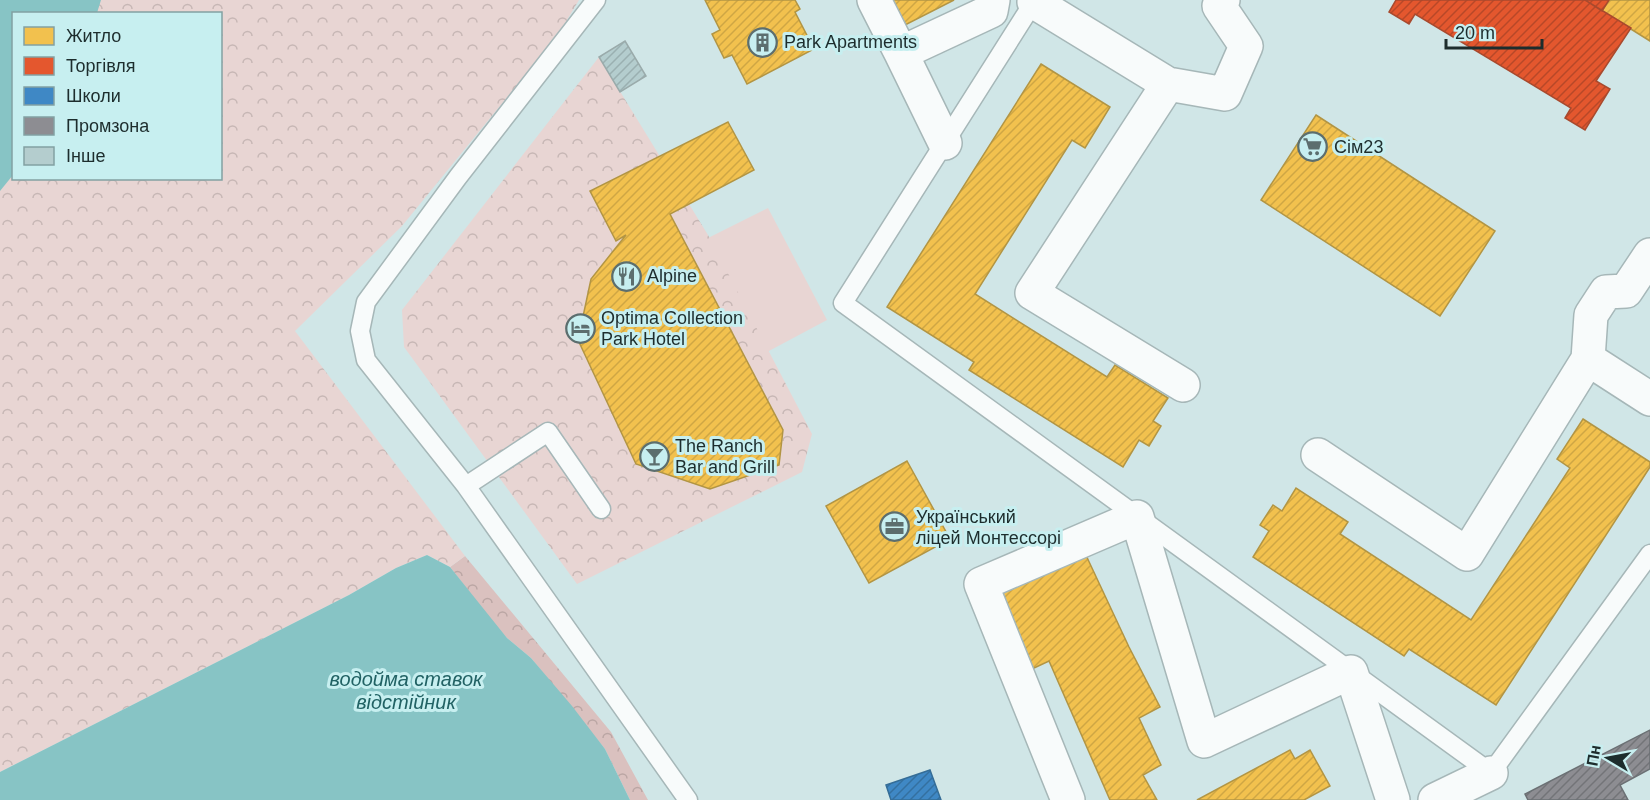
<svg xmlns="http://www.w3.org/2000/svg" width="1650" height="800" font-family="Arial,sans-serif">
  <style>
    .grass { fill: #e8d5d3 }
    .forest { fill: url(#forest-crowns) }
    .park { fill: url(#park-crowns); fill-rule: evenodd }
    .water { fill: #87c4c5 }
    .homes { fill: url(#homes-hatch); stroke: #b29544; stroke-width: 1.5 }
    .shops { fill: url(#shops-hatch); stroke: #a84a2e; stroke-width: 1.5 }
    .schools { fill: url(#schools-hatch); stroke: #356d97; stroke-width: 1.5 }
    .industry { fill: url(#industry-hatch); stroke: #6b7074; stroke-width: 1.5 }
    .building { fill: url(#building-hatch); stroke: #9aabab; stroke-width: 1.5 }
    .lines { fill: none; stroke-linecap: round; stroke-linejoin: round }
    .lane-casing { stroke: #a6b7b8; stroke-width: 21 }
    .street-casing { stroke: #a6b7b8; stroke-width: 36 }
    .lane { stroke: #f8fbfb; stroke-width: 18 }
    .street { stroke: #f8fbfb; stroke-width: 33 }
    .labels { text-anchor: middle; stroke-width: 6; stroke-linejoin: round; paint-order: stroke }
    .poi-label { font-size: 18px; fill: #1d2d2d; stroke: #c7eff0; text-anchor: start }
    .water-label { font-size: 20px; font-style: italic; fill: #216264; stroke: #c7eff0 }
  </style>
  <defs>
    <pattern id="forest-crowns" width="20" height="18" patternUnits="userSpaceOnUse" patternTransform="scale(1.5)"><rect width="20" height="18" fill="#dac1bf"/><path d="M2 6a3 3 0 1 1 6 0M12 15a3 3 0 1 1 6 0" fill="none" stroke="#bba6a4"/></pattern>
    <pattern id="park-crowns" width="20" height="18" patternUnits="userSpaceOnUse" patternTransform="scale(1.5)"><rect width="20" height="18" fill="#e8d5d3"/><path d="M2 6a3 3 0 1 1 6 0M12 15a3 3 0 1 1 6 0" fill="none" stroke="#c7b7b5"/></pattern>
    <pattern id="homes-hatch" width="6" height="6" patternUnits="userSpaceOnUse" patternTransform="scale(1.5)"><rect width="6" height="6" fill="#f2c14e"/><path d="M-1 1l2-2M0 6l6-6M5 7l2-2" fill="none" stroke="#cfa644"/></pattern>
    <pattern id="shops-hatch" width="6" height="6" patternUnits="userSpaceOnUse" patternTransform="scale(1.5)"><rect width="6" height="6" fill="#e4572e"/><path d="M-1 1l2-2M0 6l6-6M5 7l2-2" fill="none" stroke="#b84828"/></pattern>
    <pattern id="schools-hatch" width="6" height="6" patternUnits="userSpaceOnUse" patternTransform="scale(1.5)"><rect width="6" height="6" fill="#3f88c5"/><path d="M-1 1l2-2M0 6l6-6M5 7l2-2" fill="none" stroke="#3470a0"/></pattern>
    <pattern id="industry-hatch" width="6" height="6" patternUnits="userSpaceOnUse" patternTransform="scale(1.5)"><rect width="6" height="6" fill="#8d8d92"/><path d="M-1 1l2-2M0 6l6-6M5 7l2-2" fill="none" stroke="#737478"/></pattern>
    <pattern id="building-hatch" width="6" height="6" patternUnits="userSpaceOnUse" patternTransform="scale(1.5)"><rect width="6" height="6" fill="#b4cdce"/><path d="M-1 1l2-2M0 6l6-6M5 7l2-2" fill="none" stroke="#9ab0b1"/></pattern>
  </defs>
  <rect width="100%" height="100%" fill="#d0e6e7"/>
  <path class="grass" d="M768,208L827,320L767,352L708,238Z"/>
  <path class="forest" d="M465,556L611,732L648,800H630L605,749L531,658L507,638L490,619L450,567Z"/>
  <path class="park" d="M0,0H579L558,35L402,226L295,331L465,556L450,567L427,555L396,568L349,595L0,772ZM14,14H220V178H14Z
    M599,57L708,235L812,434L802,472L577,584L404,347L402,310Z"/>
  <path class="water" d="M0,0H101L97,13L14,14L13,175L0,191Z
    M427,555L450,567L507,638L531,658L572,706L605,749L630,800H0V772L349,595L396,568Z"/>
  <path class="homes" d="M705,0H795L800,9L795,12L814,49L747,84L732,55L724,58L712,34L720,30Z
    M892,0H954L905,25Z
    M1609,0H1650V41L1602,11Z
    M1041,64L1110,107L1085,148L1072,140L975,294L1107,377L1115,365L1168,398L1153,421L1161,426L1149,446L1139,440L1123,467L969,370L974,362L887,307Z
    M1316,115L1495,231L1440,316L1261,200Z
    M728,122L754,170L670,214L783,430L779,465L710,489L636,464L578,340L591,279L626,235L616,241L590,191Z
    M1583,419L1650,462V467L1496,705L1409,649L1404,656L1253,557L1269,531L1260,525L1273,505L1282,511L1296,488L1348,522L1340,534L1471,620L1570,468L1557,459Z
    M907,461L950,539L869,583L826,506Z
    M1084,551L1129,647L1160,707L1139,718L1161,765L1143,775L1157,800H1110L1049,661L1032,669L996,592Z
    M1290,750L1295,759L1310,750L1330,786L1304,800H1197Z"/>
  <path class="shops" d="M1396,0H1585L1631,28L1596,81L1610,89L1585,130L1565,118L1571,108L1415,14L1409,24L1389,12Z
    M1585,0H1609L1602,11Z"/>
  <path class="schools" d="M930,770L941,800H891L886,785Z"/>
  <path class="industry" d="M1650,730V769L1620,785L1628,800H1528L1525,794Z"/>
  <path class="building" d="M625,41L646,76L620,92L599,57Z"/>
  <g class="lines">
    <defs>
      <path id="lane" d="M596,0L458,177L366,302L360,331L366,360L466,486L688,800
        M1035,0L843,303L1491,773L1650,554
        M466,486L548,432L601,509"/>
      <path id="street" d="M874,0L901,53
        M1034,2L1168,84L1032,293L1183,385
        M1168,84L1225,94L1246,46L1219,6L1223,0
        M945,143L901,53L991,11L993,0
        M1588,359L1591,315L1606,292L1626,291L1650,255
        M1318,455L1467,554L1588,359L1650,399
        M1068,800L981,584L1137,517L1204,741L1351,672L1393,800
        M1435,800L1491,773"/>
    </defs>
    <use href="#lane" class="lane-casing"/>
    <use href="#street" class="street-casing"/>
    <use href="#lane" class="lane"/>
    <use href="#street" class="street"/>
  </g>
  <defs>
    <symbol id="building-ring" viewBox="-11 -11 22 22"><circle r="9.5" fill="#c7eff0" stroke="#5c6e6e" stroke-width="1.5"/><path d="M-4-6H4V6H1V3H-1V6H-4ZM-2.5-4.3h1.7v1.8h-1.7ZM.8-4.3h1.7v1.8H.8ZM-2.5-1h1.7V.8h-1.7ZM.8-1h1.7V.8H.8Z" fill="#5c6e6e"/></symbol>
    <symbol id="supermarket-ring" viewBox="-11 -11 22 22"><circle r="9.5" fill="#c7eff0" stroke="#5c6e6e" stroke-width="1.5"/><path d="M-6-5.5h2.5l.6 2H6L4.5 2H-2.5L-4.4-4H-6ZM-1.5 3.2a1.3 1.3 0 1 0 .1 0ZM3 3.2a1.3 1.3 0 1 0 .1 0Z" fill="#5c6e6e"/></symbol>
    <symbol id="restaurant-ring" viewBox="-11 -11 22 22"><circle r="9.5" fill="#c7eff0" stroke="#5c6e6e" stroke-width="1.5"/><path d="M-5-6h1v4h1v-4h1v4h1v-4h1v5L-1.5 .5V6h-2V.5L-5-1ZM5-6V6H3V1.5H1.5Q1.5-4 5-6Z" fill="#5c6e6e"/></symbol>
    <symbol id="hotel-ring" viewBox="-11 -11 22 22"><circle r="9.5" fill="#c7eff0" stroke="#5c6e6e" stroke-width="1.5"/><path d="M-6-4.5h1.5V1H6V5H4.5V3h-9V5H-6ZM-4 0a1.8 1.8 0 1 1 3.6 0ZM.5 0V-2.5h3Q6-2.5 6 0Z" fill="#5c6e6e"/></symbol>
    <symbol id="bar-ring" viewBox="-11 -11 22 22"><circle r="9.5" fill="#c7eff0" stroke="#5c6e6e" stroke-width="1.5"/><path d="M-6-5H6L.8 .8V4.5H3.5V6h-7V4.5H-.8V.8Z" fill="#5c6e6e"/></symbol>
    <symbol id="office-ring" viewBox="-11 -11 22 22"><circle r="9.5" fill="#c7eff0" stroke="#5c6e6e" stroke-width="1.5"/><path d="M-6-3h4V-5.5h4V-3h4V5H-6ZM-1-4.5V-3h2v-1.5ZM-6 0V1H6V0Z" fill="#5c6e6e"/></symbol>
  </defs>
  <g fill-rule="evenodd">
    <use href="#building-ring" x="746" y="26" width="33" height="33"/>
    <use href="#supermarket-ring" x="1296" y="130" width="33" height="33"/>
    <use href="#restaurant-ring" x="610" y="260" width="33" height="33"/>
    <use href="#hotel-ring" x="564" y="312" width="33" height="33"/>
    <use href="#bar-ring" x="638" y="440" width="33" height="33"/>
    <use href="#office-ring" x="878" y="510" width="33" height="33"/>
  </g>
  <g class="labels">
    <g class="poi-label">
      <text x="784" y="48">Park Apartments</text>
      <text x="1334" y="153">Сім23</text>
      <text x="647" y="282">Alpine</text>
      <text x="601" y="324">Optima Collection<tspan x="601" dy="21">Park Hotel</tspan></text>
      <text x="675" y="452">The Ranch<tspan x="675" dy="21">Bar and Grill</tspan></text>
      <text x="916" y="523">Український<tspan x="916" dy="21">ліцей Монтессорі</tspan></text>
    </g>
    <g class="water-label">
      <text x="406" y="686">водойма ставок<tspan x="406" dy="23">відстійник</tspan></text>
    </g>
  </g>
  <rect x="12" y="12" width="210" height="168" fill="#c7eff0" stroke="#83a1a2" stroke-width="1.5"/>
  <rect x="24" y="27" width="30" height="18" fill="#f2c14e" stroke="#83a1a2" stroke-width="1.5"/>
  <text x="66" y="42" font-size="18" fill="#1d2d2d">Житло</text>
  <rect x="24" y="57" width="30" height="18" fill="#e4572e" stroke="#83a1a2" stroke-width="1.5"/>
  <text x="66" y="72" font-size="18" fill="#1d2d2d">Торгівля</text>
  <rect x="24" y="87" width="30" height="18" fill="#3f88c5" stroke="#83a1a2" stroke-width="1.5"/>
  <text x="66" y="102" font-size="18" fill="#1d2d2d">Школи</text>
  <rect x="24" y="117" width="30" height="18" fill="#8d8d92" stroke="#83a1a2" stroke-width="1.5"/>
  <text x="66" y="132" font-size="18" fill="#1d2d2d">Промзона</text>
  <rect x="24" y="147" width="30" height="18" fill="#b4cdce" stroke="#83a1a2" stroke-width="1.5"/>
  <text x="66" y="162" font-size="18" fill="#1d2d2d">Інше</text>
  <g transform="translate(1608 758) rotate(280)" stroke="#c7eff0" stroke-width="4.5" paint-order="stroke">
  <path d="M0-4.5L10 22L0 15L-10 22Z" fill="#1d2d2d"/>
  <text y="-9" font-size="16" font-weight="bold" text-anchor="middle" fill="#1d2d2d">Пн</text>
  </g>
  <path d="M1446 39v9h96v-9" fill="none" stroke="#1d2d2d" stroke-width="3"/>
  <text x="1455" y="39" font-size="18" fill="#1d2d2d" stroke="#c7eff0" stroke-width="4.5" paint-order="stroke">20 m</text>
</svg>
